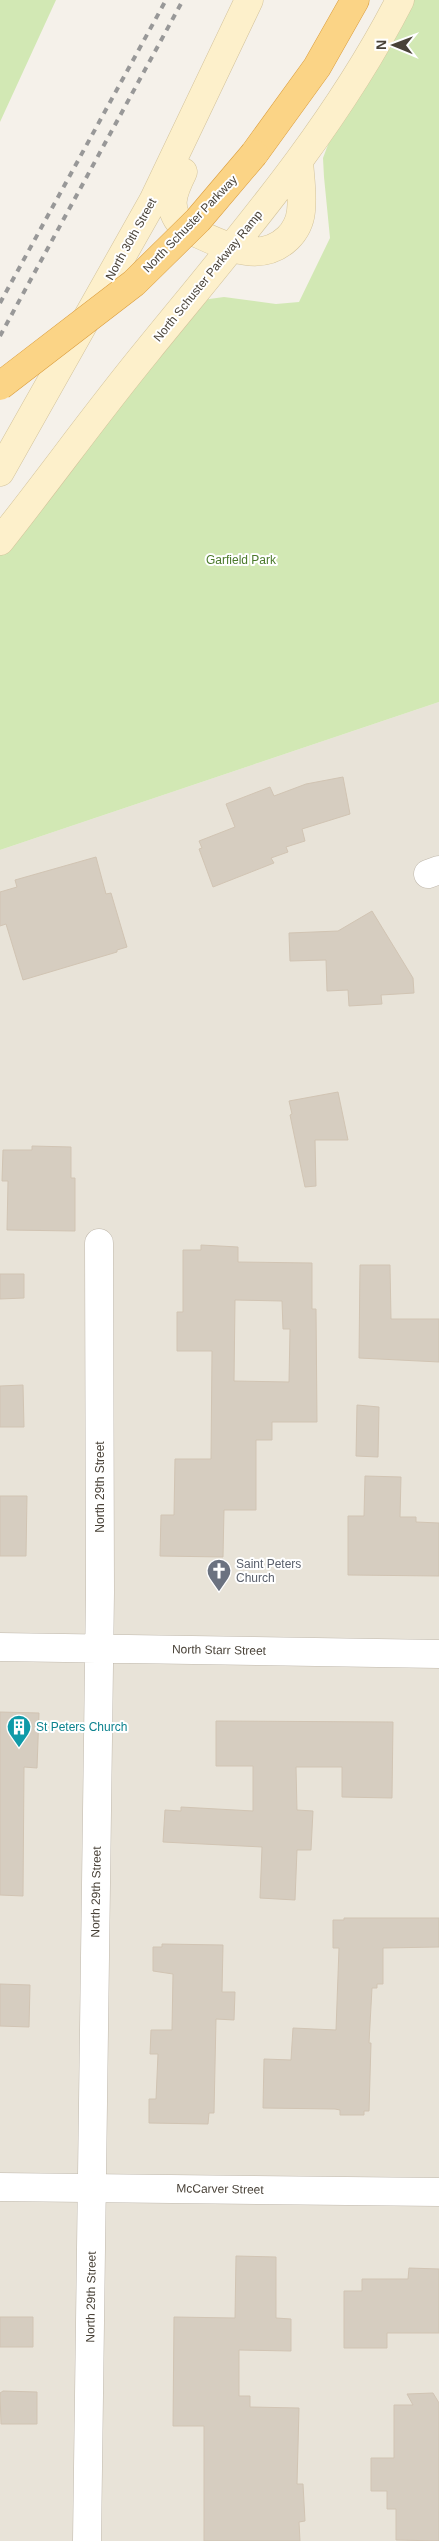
<svg xmlns="http://www.w3.org/2000/svg" width="439" height="2541" font-family="Arial,sans-serif">
  <style>
    .residential { fill: #e8e3d8 }
    .green { fill: #d2e8b4 }
    .building { fill: #d6cdc0; stroke: #d1c4b3; fill-rule: evenodd }
    .lines { fill: none; stroke-linecap: round; stroke-linejoin: round }
    .minor-casing { stroke: #c0b9ad; stroke-width: 29 }
    .tertiary-casing { stroke: #c0b9ad; stroke-width: 29 }
    .secondary-casing { stroke: #d3c39b; stroke-width: 29 }
    .trunk-casing { stroke: #da9d3e; stroke-width: 29 }
    .minor { stroke: #fff; stroke-width: 28 }
    .tertiary { stroke: #fff; stroke-width: 28 }
    .secondary { stroke: #fdf0cb; stroke-width: 28 }
    .trunk { stroke: #fbd486; stroke-width: 28 }
    .rail { stroke: #989898; stroke-width: 4; stroke-dasharray: 6 6; stroke-linecap: butt }
    .trunk-bridge-casing { stroke: #da9d3e; stroke-width: 29; stroke-linecap: butt }
    .trunk-bridge { stroke: #fbd486; stroke-width: 28 }
    .labels { text-anchor: middle; stroke-width: 4; stroke-linejoin: round; paint-order: stroke }
    .street-label { font-size: 12px; fill: #494238; stroke: #fff }
    .park-label { font-size: 12px; fill: #4b7a2c; stroke: #fff }
    .worship-label { font-size: 12px; fill: #5b616d; stroke: #fff; text-anchor: start }
    .culture-label { font-size: 12px; fill: #0d838f; stroke: #fff; text-anchor: start }
  </style>
  <rect width="100%" height="100%" fill="#f5f1ea"/>
  <path class="residential" d="M439,702V2541H0V850Z"/>
  <path class="green" d="M0,0H56L0,122Z
    M413,0H439V702L0,850V550L202,300L224,297L276,304L299,302L330,238L324,177L323,158L329,142Z"/>
  <path class="building" d="M343,777L350,814L302,829L305,841L286,847L288,852L271,858L274,863L213,887L199,849L202,848L199,841L235,827L226,804L270,787L274,796L306,784Z
    M96,857L106,894L111,893L127,947L117,950V952L23,980L6,924L0,926V892L17,887L15,880Z
    M372,911L413,978L414,993L381,995L382,1004L349,1006L348,990L327,991L326,960L290,961L289,933L338,931Z
    M338,1092L348,1140H315L316,1186L305,1187L290,1115L292,1114L289,1101Z
    M32,1146L71,1147V1178H75V1231L7,1230L8,1181H2L3,1150H32Z
    M201,1245L238,1247V1262L312,1263V1309H316L317,1422H272V1440H256V1510H224L223,1557L160,1556L161,1515H174L175,1459H211L212,1351H177V1312H183V1250H201ZM235,1300L282,1301L283,1329H290L289,1382L234,1381Z
    M360,1265H390L391,1319H439V1362L359,1358Z
    M0,1274H24V1298L0,1299Z
    M23,1385L24,1427H0V1386Z
    M357,1405L379,1407L378,1457L356,1456Z
    M365,1476L401,1477L400,1517H416V1522L439,1523V1576L348,1575V1516H364Z
    M0,1496H27L26,1556H0Z
    M0,1712L39,1713L37,1768L24,1767L23,1896L0,1895Z
    M216,1721L393,1722L392,1798L342,1797V1767H296L297,1810L313,1811L311,1850H297L295,1900L260,1898L262,1847L163,1842L165,1810L181,1811V1807L253,1811V1766H216Z
    M344,1918H439V1947L383,1948V1984H377V1988H372L369,2043H371L369,2111H364V2115H340V2110L335,2109L263,2108L264,2059L291,2060L293,2028L336,2030L339,1948H333V1920H344Z
    M162,1944L223,1945L222,1992H235L234,2020L216,2019L214,2113H209L208,2124L149,2123V2099H156L158,2054H150L151,2030H172L173,1974L153,1971V1947H162Z
    M0,1984L30,1985L29,2027L0,2026Z
    M236,2256L276,2257V2318L291,2319V2351L239,2350V2396H250V2407L299,2408L297,2484H303L305,2521L299,2522L300,2541H204V2426H173L174,2317L235,2318Z
    M409,2268L439,2269V2333H387V2348H344V2291H362V2279H408Z
    M0,2317H33V2347H0Z
    M3,2391L37,2392V2424H1L0,2393Z
    M433,2393L439,2403V2541L396,2540V2509H387V2491H371V2458H394V2405H413L407,2394Z"/>
  <g class="lines">
    <defs>
      <path id="minor" d="M428,874L439,870
        M0,1647L439,1654
        M87,2541L100,1592L99,1243"/>
      <path id="tertiary" d="M0,2187L439,2192"/>
      <path id="secondary" d="M183,172C173,192 165,210 185,228C217,241 257,268 288,238C295,231 300,221 301,211C303,195 300,177 299,161
        M0,472L153,201L249,0
        M0,541C50,478 97,412 148,350C239,238 334,129 400,0"/>
      <path id="trunk" d="M254,154L317,67L355,0"/>
    </defs>
    <use href="#minor" class="minor-casing"/>
    <use href="#tertiary" class="tertiary-casing"/>
    <use href="#secondary" class="secondary-casing"/>
    <use href="#trunk" class="trunk-casing"/>
    <use href="#minor" class="minor"/>
    <use href="#tertiary" class="tertiary"/>
    <use href="#secondary" class="secondary"/>
    <use href="#trunk" class="trunk"/>
    <path class="rail" d="M0,303L166,0
      M0,336L183,0"/>
    <defs>
      <path id="trunk-bridge" d="M0,386L134,283L198,220L254,154"/>
    </defs>
    <use href="#trunk-bridge" class="trunk-bridge-casing"/>
    <use href="#trunk-bridge" class="trunk-bridge"/>
  </g>
  <defs>
    <symbol id="church-pin" viewBox="-11 -11 22 30"><path d="M0 17L-7.5 6A9.5 9.5 0 1 1 7.5 6Z" fill="#6b7280" stroke="#fff"/><path d="M-1.2-6h2.4v3.5h3.3v2.4h-3.3V6h-2.4V-.1h-3.3v-2.4h3.3Z" fill="#fff"/></symbol>
    <symbol id="building-pin" viewBox="-11 -11 22 30"><path d="M0 17L-7.5 6A9.5 9.5 0 1 1 7.5 6Z" fill="#0f9aa8" stroke="#fff"/><path d="M-4-6H4V6H1V3H-1V6H-4ZM-2.5-4.3h1.7v1.8h-1.7ZM.8-4.3h1.7v1.8H.8ZM-2.5-1h1.7V.8h-1.7ZM.8-1h1.7V.8H.8Z" fill="#fff"/></symbol>
  </defs>
  <g fill-rule="evenodd">
    <use href="#church-pin" x="205" y="1557" width="28" height="38"/>
    <use href="#building-pin" x="5" y="1713" width="28" height="38"/>
  </g>
  <g class="labels">
    <g class="street-label">
      <text transform="translate(190 224) rotate(-46)" y="4">North Schuster Parkway</text>
      <text transform="translate(131 239) rotate(-61)" y="4">North 30th Street</text>
      <text transform="translate(208 276) rotate(-51)" y="4">North Schuster Parkway Ramp</text>
      <text transform="translate(100 1487) rotate(-90)" y="4">North 29th Street</text>
      <text transform="translate(219 1650) rotate(1)" y="4">North Starr Street</text>
      <text transform="translate(96 1892) rotate(-89)" y="4">North 29th Street</text>
      <text transform="translate(220 2189) rotate(1)" y="4">McCarver Street</text>
      <text transform="translate(91 2297) rotate(-89)" y="4">North 29th Street</text>
    </g>
    <g class="park-label">
      <text x="241" y="564">Garfield Park</text>
    </g>
    <g class="worship-label">
      <text x="236" y="1568">Saint Peters<tspan x="236" dy="14">Church</tspan></text>
    </g>
    <g class="culture-label">
      <text x="36" y="1731">St Peters Church</text>
    </g>
  </g>
  <g transform="translate(394 45) rotate(271)" stroke="#ffffff" stroke-width="4" paint-order="stroke">
  <path d="M0-4L9 19L0 12L-9 19Z" fill="#494238"/>
  <text y="-8" font-size="14" font-weight="bold" text-anchor="middle" fill="#494238">N</text>
  </g>
</svg>
